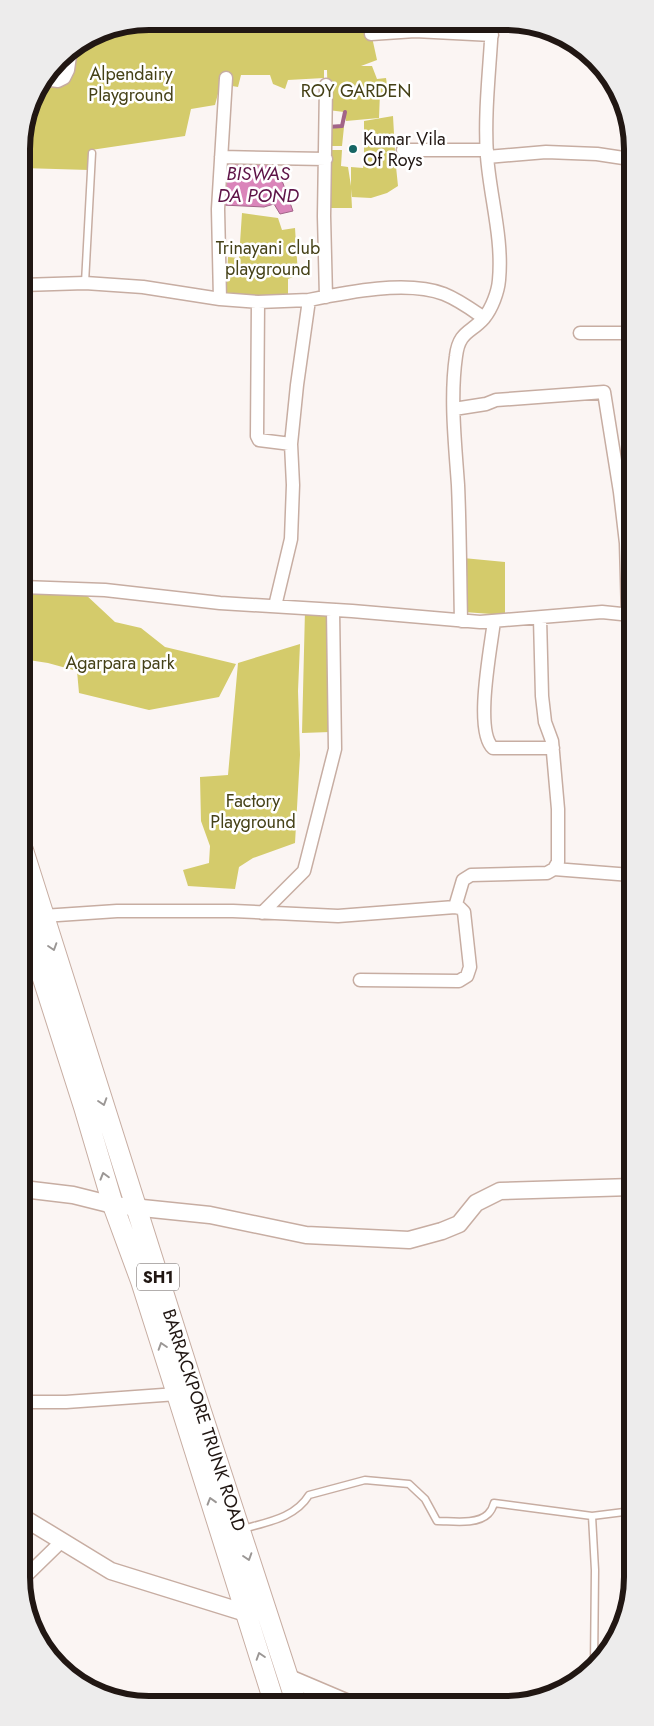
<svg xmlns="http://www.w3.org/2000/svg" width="654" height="1726" font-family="Jost,sans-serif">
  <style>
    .green { fill: #d4cb6b }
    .water { fill: #da85ba; stroke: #a26488 }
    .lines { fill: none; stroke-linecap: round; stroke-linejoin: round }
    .stream { stroke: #a26488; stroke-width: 4 }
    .service-casing { stroke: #c7ada2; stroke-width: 9 }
    .minor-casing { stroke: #c7ada2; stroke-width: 15 }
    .tertiary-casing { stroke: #c7ada2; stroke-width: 19 }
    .primary-casing { stroke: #c7ada2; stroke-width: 22 }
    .service { stroke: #fff; stroke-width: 6 }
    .minor { stroke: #fff; stroke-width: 12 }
    .tertiary { stroke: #fff; stroke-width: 16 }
    .primary { stroke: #fff; stroke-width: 20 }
    .oneway { stroke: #9b9795 }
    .poi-dot { fill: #166564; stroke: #fff; stroke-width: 2 }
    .labels { text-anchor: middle; stroke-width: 5; stroke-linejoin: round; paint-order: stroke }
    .shield { fill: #fff; stroke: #645d5a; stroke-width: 1 }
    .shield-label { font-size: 16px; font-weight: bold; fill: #211713 }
    .park-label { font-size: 18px; fill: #454117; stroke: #fff }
    .poi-label { font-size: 18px; fill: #211713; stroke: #fff; text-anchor: start }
    .street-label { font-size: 18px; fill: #211713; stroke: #fff }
    .water-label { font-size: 19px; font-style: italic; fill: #5e1347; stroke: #fff }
    .rim { fill: none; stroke: #211713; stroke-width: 6 }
  </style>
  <rect width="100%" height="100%" fill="#fbf5f3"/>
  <path class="green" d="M149,21L393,23L370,28L377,60L361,66H372L377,79L386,78L388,91L380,93L379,118L346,121L344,112L328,110L327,70H324V78L288,80L285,89L273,84L270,75H241L238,87L226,85L223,75L215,105L191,109L185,136L91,150L89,170L22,168V140L35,92L42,82L66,85L71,49L100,31Z
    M393,116L395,151L392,152L395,157L398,186L387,193L371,198L352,197L351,189L352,208H325L328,150H342L341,166L348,167L351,186V167L363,168L365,156L389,152L364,154V121Z
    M344,127L342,146H328V129Z
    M242,213L278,218L282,230L295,228L298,275L288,279V298L226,296L228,257L239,258Z
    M463,558L505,562V615L464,612Z
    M22,592L85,594L115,622L141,628L165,647L236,664L219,697L149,710L79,693L77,671L48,663L22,659Z
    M305,610L333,611L330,732L302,733Z
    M300,644L298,691L300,755L295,843L253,858L239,867L235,889L188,886L183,870L209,863L210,846L201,821L200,777L228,775L238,663Z"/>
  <path class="water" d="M224,161L276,164L293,211L280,214L274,204L264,207L222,205Z"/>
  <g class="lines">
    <path class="stream" d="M328,127L342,126L345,112"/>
    <defs>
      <path id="service" d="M85,283L92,153
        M243,1529C267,1522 295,1518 309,1495L365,1480L409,1484L425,1499L437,1521C452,1521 477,1525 488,1514C491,1511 493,1507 494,1503L592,1516
        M594,1667L595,1570L592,1516L632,1511"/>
      <path id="minor" d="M371,34L415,31L492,35
        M44,79L58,81L64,78L68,70L71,49
        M403,150H487
        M221,157L326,159
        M487,157L546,152L597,154L630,159
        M22,285L85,283L143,287L220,299L258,302L309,300
        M326,297L324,216L326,85
        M220,299L218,209L226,78
        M258,302L257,436L259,440L291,444
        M580,333H631
        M454,409L486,404L496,400L604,392L620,492L626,543L628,615
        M22,587L105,590L220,603L352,611L480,622L602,612L631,615
        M275,606L291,539L293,485L291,444L297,385L309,300C348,292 407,280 444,294C459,300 471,309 484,318
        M461,621C460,575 460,530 458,485C455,442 450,398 456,356C459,331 471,333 484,318C492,308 498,292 499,280C503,238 490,197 487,156C484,112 490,67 492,24
        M494,621C491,647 474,731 493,748H553
        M554,869L631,875
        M455,907L463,880L471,875L547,873L554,869L558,862V809L552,741L545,722L542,696L540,618
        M262,913L304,871L335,749L333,610
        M43,916L117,911H233L338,916L455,907L460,908L464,912L470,967L467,976L459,981L360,980
        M631,989L632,994
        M23,1402H66L177,1394
        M24,1578L62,1541"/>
      <path id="tertiary" d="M23,1189L73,1195L113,1205L210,1215L306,1235L409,1240L442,1231L459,1224L476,1203L500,1191L632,1187
        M24,1518L111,1571L246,1613L255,1610
        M287,1677L346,1702"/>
      <path id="primary" d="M23,850L195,1393L296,1702
        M23,916L84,1107L113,1205L141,1281L177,1394L274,1702"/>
    </defs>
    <use href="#service" class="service-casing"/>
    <use href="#minor" class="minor-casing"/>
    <use href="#tertiary" class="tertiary-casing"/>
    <use href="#primary" class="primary-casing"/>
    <use href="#service" class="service"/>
    <use href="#minor" class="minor"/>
    <use href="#tertiary" class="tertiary"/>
    <use href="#primary" class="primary"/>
  </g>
  <defs><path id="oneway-chevron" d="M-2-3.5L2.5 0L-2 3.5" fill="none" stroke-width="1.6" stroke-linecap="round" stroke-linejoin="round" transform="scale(1.25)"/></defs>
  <g class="oneway">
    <use href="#oneway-chevron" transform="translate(53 947) rotate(72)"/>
    <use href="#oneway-chevron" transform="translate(103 1102) rotate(72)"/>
    <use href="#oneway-chevron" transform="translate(104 1176) rotate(-106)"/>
    <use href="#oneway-chevron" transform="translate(162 1346) rotate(-108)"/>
    <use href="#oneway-chevron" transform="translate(211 1501) rotate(-107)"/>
    <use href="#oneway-chevron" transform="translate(248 1557) rotate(72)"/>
    <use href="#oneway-chevron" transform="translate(260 1656) rotate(-108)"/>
  </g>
  <circle class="poi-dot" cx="353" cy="149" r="5"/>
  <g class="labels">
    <rect class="shield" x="137" y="1263.5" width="42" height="27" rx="4"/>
    <g class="shield-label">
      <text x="158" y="1283">SH1</text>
    </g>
    <g class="park-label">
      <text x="131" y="80">Alpendairy<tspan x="131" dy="21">Playground</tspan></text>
      <text x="356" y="97">ROY GARDEN</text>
      <text x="268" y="254">Trinayani club<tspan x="268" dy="21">playground</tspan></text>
      <text x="120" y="669">Agarpara park</text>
      <text x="253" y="807">Factory<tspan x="253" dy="21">Playground</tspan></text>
    </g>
    <g class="poi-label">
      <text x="363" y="145">Kumar Vila<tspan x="363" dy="21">Of Roys</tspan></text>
    </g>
    <g class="street-label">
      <text transform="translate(204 1420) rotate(72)" y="6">BARRACKPORE TRUNK ROAD</text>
    </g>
    <g class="water-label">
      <text x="258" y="180">BISWAS<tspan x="258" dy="22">DA POND</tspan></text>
    </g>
  </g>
  <path d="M0 0H654V1726H0ZM149 30H505A119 119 0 0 1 624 149V1577A119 119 0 0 1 505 1696H149A119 119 0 0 1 30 1577V149A119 119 0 0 1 149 30Z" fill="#edecec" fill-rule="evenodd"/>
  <path class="rim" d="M149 30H505A119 119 0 0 1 624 149V1577A119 119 0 0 1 505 1696H149A119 119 0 0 1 30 1577V149A119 119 0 0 1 149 30Z"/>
</svg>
